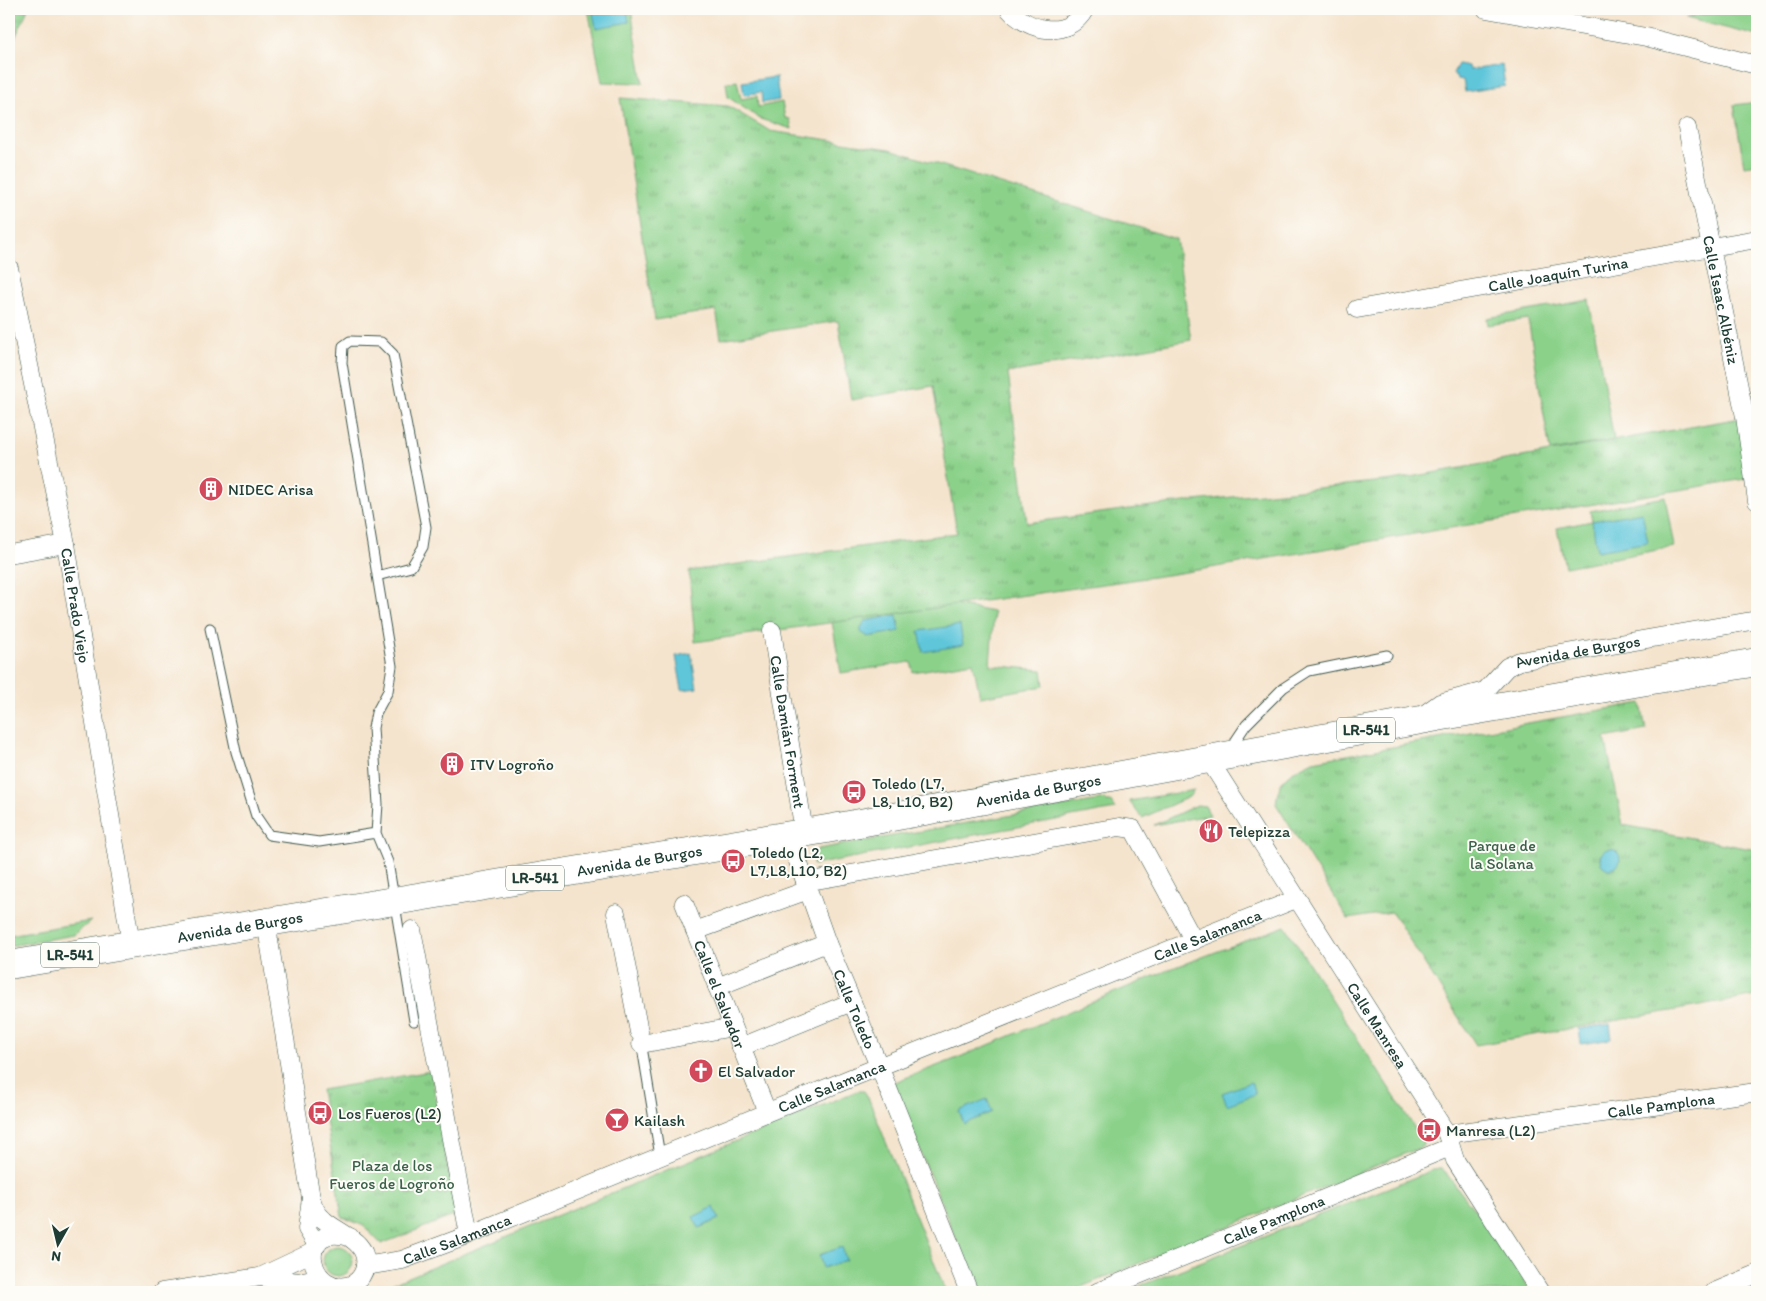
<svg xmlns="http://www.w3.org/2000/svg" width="1766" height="1301" font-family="Itim,sans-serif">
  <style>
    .green { fill: #8bd18a; stroke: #55875f }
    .park { fill: url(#park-tufts); stroke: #55875f }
    .water { fill: #5ec6da; stroke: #3e8287 }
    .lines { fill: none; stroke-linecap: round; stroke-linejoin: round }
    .lane-casing { stroke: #3f564b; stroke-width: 11 }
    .street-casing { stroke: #3f564b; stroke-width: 19 }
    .primary-casing { stroke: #3f564b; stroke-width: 29 }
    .lane { stroke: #fff; stroke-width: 9 }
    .street { stroke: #fff; stroke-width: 18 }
    .primary { stroke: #fff; stroke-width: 28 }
    .labels { text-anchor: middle; stroke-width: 4; stroke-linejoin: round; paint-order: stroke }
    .shield { fill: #fdfcf7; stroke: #62766e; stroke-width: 1 }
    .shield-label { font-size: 15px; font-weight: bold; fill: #1f3d34 }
    .street-label { font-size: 16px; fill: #1f3d34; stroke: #fdfcf7 }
    .poi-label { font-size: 16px; fill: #1f3d34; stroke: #fdfcf7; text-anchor: start }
    .park-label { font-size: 16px; fill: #3a624a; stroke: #fdfcf7 }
  </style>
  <defs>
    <pattern id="park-tufts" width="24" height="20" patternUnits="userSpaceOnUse" patternTransform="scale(1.25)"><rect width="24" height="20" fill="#8bd18a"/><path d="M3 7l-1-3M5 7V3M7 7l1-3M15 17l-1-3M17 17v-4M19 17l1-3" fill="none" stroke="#71ab72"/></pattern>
  </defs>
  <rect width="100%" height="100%" fill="#fdfcf7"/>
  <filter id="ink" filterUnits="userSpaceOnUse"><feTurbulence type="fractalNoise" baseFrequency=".02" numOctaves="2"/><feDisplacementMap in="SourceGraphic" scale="10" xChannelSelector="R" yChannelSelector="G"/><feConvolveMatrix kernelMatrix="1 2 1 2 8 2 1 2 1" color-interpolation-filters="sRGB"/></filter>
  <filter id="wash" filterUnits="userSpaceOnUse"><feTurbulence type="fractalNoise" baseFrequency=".0096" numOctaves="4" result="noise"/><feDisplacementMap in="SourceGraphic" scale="20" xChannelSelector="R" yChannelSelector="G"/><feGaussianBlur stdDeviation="1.12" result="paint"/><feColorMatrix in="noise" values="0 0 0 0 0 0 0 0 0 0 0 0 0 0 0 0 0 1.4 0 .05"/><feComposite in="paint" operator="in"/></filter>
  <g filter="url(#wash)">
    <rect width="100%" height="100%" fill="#f5e4cd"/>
    <path class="green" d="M588,9H631L643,83L602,82Z
      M1733,9H1757V36L1686,18Z
      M737,81L741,99L757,96L758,107L782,102L785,118L790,119L792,129L760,119L728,97L726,83Z
      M1757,102V164L1744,166L1734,105Z
      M1589,300L1614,440L1550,451L1528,319L1488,325L1487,318Z
      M1665,497L1674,547L1565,567L1557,528L1592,521L1590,511Z
      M954,605L994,612L990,665L1042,670L1044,686L980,697L973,662L913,672L911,662L841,673L832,622Z
      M1194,790L1189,797L1142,818L1129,801Z
      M1105,799L1107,802H1111L1115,809L813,865L814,854L818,849Z
      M1197,805L1205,806L1210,815L1154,825Z
      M91,921L74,935L9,946V935Z
      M1285,926L1423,1141L1424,1146L1069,1292H978L892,1083L955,1059L1173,968Z
      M857,1091H864L868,1097L946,1292H383L392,1284Z
      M1438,1168H1442L1494,1235L1532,1292H1124Z
      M323 1261a15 15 0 1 1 30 0a15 15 0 1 1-30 0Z"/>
    <path class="park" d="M9,9H28L15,38L9,39Z
      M620,98L728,106L770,131L890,149L1176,239L1191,340L1008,373L1027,523L1166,504L1393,480L1757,415V477L1174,574L695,642L689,571L957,533L933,386L851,400L838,321L721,339L716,310L655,320Z
      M1641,703L1646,730L1605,738L1623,825L1757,850V996L1476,1045L1392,912L1348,919L1276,804C1279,775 1290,773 1313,761Z
      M431,1071L456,1215L381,1244L364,1226L342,1217L321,1090Z"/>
    <path class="water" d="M592,9H627L629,22L596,28Z
      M1458,64L1468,66L1469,70L1502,65L1505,86L1465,92L1463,80L1458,79L1453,73Z
      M776,77L779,100L762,103L761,92L744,95L742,82Z
      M1642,512L1648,542L1597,551L1592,521Z
      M897,615L900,631L868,637L861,632V628L865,621Z
      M960,625L963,645L923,652L919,631Z
      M691,653L697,688L682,690L676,656Z
      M1600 859a10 10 0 1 1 20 0a10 10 0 1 1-20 0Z
      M1610,1024L1612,1039L1581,1044L1579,1029Z
      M1251,1082L1255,1094L1227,1105L1222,1093Z
      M987,1099L992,1112L964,1124L959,1111Z
      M714,1207L719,1219L699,1228L693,1217Z
      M842,1247L846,1260L823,1268L819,1255Z"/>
  </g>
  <g filter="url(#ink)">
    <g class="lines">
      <defs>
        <path id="lane" d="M210,628L236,752L256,816L269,835L319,842L376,833L388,862L414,1021
          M1236,750V740L1246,725L1283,688L1309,671L1387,655
          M376,833L378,804L373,728L376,713L388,691L392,666L342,363L343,346L350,341L381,342L393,354L426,527L423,547L411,567L377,576
          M641,1041L660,1156"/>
        <g id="street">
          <path d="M1009,9C1029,32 1068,40 1085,9"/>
          <path d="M1486,9L1646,37L1757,65"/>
          <path id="s1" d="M1687,128L1745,417L1757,501"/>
          <path id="s2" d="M9,268L66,544L131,944"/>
          <path id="s3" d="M1357,309L1757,239"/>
          <path d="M9,554L66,544"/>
          <path id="s4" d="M772,631L804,832"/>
          <path id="s5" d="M1422,716L1440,703L1485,691L1507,667L1520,661L1757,620"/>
          <path id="s6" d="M1209,760L1447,1134L1455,1160L1540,1292"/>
          <path id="s7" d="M789,836L827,943L879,1066L969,1292"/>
          <path d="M805,882L1119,827L1133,829L1194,941"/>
          <path id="s8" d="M684,903L767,1112"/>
          <path d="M616,913L639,1032"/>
          <path d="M266,922L311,1198C313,1206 318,1215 324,1220C339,1234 369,1241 365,1266C364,1274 359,1280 353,1284C310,1301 291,1221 350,1237"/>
          <path d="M412,930L469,1235"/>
          <path d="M695,931L808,890"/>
          <path d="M717,987L827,943"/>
          <path d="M641,1044L733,1027"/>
          <path d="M741,1047L852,1002"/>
          <path id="s9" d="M1447,1134L1757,1092"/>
          <path d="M311,1198L307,1229L317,1245"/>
          <path id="s10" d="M365,1266L402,1260L469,1235L851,1078L1296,899"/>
          <path d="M260,1277L298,1282L317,1278"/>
          <path d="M162,1292L260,1277L313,1252"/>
          <path id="s11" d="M1097,1292L1450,1147"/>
          <path d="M1714,1292L1757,1274"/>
        </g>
        <g id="primary">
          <path id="s12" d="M9,965L827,829L1443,716L1757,662"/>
        </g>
      </defs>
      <use href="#lane" class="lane-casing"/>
      <use href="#street" class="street-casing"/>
      <use href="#primary" class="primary-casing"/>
      <use href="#lane" class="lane"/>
      <use href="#street" class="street"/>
      <use href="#primary" class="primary"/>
    </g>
  </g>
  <defs>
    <symbol id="building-disc" viewBox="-11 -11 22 22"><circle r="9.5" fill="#d1495b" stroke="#fdfcf7"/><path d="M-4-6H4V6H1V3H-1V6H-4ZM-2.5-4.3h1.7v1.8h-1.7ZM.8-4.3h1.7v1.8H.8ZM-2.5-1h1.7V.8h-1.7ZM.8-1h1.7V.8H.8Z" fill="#fff"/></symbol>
    <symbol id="bus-disc" viewBox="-11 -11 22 22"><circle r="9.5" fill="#d1495b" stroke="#fdfcf7"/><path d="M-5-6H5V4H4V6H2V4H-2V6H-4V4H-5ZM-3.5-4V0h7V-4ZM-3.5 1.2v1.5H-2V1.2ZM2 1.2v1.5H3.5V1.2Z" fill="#fff"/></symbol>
    <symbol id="restaurant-disc" viewBox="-11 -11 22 22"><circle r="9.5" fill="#d1495b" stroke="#fdfcf7"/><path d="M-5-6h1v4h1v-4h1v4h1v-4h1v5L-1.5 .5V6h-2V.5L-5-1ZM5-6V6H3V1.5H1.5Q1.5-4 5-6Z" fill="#fff"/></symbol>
    <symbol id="church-disc" viewBox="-11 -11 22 22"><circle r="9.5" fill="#d1495b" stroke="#fdfcf7"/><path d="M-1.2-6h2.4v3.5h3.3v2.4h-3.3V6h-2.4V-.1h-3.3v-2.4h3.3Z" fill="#fff"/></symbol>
    <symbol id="bar-disc" viewBox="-11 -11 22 22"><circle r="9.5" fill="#d1495b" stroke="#fdfcf7"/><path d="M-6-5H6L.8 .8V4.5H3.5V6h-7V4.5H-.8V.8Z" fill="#fff"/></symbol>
  </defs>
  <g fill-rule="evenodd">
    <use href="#building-disc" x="197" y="475" width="28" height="28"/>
    <use href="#building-disc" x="438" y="750" width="28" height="28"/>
    <use href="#bus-disc" x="840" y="778" width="28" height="28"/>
    <use href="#restaurant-disc" x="1197" y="817" width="28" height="28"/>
    <use href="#bus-disc" x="719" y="847" width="28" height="28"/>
    <use href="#church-disc" x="687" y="1057" width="28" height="28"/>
    <use href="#bus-disc" x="306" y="1099" width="28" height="28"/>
    <use href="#bar-disc" x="603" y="1106" width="28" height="28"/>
    <use href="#bus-disc" x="1415" y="1116" width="28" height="28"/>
  </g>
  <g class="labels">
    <g class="shield">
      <rect x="1337" y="717.5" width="58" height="25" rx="4"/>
      <rect x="506" y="865.5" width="58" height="25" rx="4"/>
      <rect x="41" y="942.5" width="58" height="25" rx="4"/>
    </g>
    <g class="shield-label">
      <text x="1366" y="735">LR-541</text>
      <text x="535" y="883">LR-541</text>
      <text x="70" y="960">LR-541</text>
    </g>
    <g class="street-label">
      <text dy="6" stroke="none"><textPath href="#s3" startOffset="204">Calle Joaquín Turina</textPath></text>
      <text dy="6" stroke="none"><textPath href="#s1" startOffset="175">Calle Isaac Albéniz</textPath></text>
      <text dy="6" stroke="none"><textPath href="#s2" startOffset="344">Calle Prado Viejo</textPath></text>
      <text dy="6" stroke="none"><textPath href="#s5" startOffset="174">Avenida de Burgos</textPath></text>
      <text dy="6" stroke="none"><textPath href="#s4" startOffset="102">Calle Damián Forment</textPath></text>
      <text dy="6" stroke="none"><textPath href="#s12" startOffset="1044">Avenida de Burgos</textPath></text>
      <text dy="6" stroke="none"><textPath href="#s12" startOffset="639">Avenida de Burgos</textPath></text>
      <text dy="6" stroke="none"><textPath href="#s12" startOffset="234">Avenida de Burgos</textPath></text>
      <text dy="6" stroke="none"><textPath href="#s10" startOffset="906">Calle Salamanca</textPath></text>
      <text dy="6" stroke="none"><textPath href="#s8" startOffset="98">Calle el Salvador</textPath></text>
      <text dy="6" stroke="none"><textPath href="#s7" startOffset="185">Calle Toledo</textPath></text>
      <text dy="6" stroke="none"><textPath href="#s6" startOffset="314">Calle Manresa</textPath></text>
      <text dy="6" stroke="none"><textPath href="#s10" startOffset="501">Calle Salamanca</textPath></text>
      <text dy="6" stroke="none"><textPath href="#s9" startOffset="216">Calle Pamplona</textPath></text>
      <text dy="6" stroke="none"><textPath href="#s11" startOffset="191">Calle Pamplona</textPath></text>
      <text dy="6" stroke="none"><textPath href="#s10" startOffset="96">Calle Salamanca</textPath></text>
    </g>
    <g class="poi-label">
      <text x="228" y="495">NIDEC Arisa</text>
      <text x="470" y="770">ITV Logroño</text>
      <text x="872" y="789">Toledo (L7,<tspan x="872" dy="18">L8, L10, B2)</tspan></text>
      <text x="1228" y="837">Telepizza</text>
      <text x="750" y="858">Toledo (L2,<tspan x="750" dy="18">L7,L8,L10, B2)</tspan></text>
      <text x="718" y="1077">El Salvador</text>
      <text x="338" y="1119">Los Fueros (L2)</text>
      <text x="634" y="1126">Kailash</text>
      <text x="1446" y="1136">Manresa (L2)</text>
    </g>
    <g class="park-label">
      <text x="1502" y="851">Parque de<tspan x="1502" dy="18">la Solana</tspan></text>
      <text x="392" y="1171">Plaza de los<tspan x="392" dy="18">Fueros de Logroño</tspan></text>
    </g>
  </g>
  <rect width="1766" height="1301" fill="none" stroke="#fdfcf7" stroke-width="30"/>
  <g transform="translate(58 1244) rotate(188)" stroke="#fdfcf7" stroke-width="4" paint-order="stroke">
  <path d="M0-4L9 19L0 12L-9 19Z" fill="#1f3d34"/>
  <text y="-8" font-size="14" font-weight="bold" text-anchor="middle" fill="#1f3d34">N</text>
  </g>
</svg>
